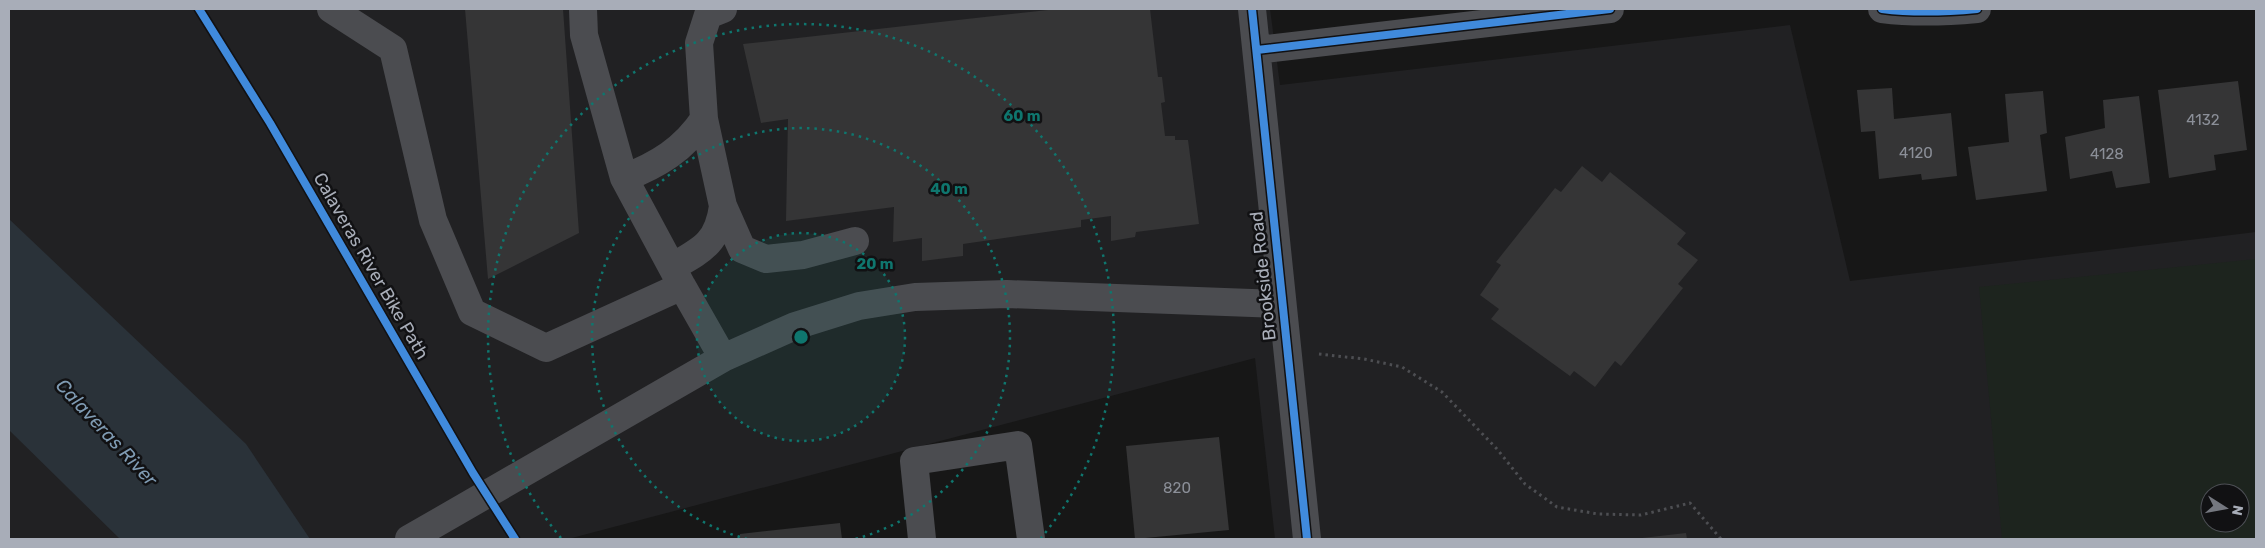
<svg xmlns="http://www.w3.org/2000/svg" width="2265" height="548" font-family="Rubik,sans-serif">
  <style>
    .built { fill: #212123; fill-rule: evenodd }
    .green { fill: #1d241e; fill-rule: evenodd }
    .water { fill: #2a3239 }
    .building { fill: #353536 }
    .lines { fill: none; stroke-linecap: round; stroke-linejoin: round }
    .path { stroke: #4d4e52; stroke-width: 3; stroke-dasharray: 2.5 4; stroke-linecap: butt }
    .minor { stroke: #4b4c50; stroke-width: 28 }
    .cycleway-casing { stroke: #111113; stroke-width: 11 }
    .cycleway { stroke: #408adc; stroke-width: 8 }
    .ring { fill: none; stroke: #0f766e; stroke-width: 2.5; stroke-dasharray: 2.5 5 }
    .labels { text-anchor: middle; stroke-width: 5; stroke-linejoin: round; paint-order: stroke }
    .number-label { font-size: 15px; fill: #8b8f98 }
    .street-label { font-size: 18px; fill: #a8adb8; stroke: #111113 }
    .water-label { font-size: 19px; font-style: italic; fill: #7f9bb3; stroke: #111113 }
    .centre { fill: #0f766e; stroke: #111113; stroke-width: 2.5 }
    .ring-label { font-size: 15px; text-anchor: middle; font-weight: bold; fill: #0f766e; stroke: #111113; stroke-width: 5; stroke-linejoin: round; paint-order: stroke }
  </style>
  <rect width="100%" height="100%" fill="#171717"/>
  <path class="built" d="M9,9H1270L1280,85L1790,25L1850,281L2256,232V539H1275L1255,358L568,539H9ZM2210,493H2240V523H2210Z"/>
  <path class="green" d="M2256,259V539H2002L1979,287ZM2210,493H2240V523H2210Z"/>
  <path class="water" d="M9,219L246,444L310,539H120L9,430Z"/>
  <path class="building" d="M465,9H563L579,233L488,279Z
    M1057,9H1150L1158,77H1162L1165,102L1161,103L1165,136H1175V140H1188L1199,224L1136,232L1135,237L1111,241V216L1081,220V227L963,244V256L922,261V238L893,242L894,207L786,221L788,119L761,123L743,44Z
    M2238,81L2247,150L2214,155L2216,170L2169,178L2158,90Z
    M1892,88L1894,119L1951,113L1957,176L1922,180L1921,174L1879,179L1875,131L1861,132L1857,90Z
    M2043,91L2047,133L2040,135L2047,191L1976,200L1968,147L2009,142L2005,94Z
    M2139,96L2150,183L2116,188L2112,171L2070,179L2065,137L2105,128L2103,100Z
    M1582,166L1602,182L1610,172L1686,233L1677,244L1698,260L1678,284L1683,288L1621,366L1615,361L1595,387L1574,371L1570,376L1491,319L1499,309L1480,295L1501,265L1496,262L1555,188L1561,192Z
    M1219,437L1229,530L1135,539L1126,446Z
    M840,523L842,539H740V534Z
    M1686,533L1687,539H1642V538Z"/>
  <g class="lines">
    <path class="path" d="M1319,354L1364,359L1402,367L1442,392L1497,449L1525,484L1557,507L1598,514L1641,515L1690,503L1721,539"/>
    <path class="minor" d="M331,9L393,49L433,220L472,312L546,348L682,286
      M583,9L584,35L624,178L682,286L723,358
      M723,9L708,15L699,43L704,119L723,206L742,249L766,259L803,255L855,241
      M1252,9L1307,539
      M1882,9C1913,13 1945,12 1977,9
      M1257,50L1610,9
      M624,178C658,165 684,149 704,119
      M672,267C702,250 718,243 723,206
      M409,539L723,358L795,326L859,306L915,297L1007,294L1281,304
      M922,539L914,461L1018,445L1031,539"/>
    <defs>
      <path id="cycleway" d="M199,9L270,123L473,473L515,539
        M1252,9L1307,539
        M1882,9C1913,13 1945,12 1977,9
        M1257,50L1610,9"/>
    </defs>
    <use href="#cycleway" class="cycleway-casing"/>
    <use href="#cycleway" class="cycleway"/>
  </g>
  <circle cx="801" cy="337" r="104" fill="#0f766e" fill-opacity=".12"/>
  <g class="ring">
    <circle cx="801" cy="337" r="104"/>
    <path d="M747 539A209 209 0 1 1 855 539"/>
    <path d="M561 538A313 313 0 1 1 1041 538"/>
  </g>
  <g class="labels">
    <g class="number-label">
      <text x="2203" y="125">4132</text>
      <text x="1916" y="158">4120</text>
      <text x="2107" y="159">4128</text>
      <text x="1177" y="493">820</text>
    </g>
    <g class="street-label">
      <text transform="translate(371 266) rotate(60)" y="6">Calaveras River Bike Path</text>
      <text transform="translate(1263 276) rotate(-96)" y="6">Brookside Road</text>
    </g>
    <g class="water-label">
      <text transform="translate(107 432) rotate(47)" y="7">Calaveras River</text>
    </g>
  </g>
  <circle cx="801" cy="337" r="8" class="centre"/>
  <g class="ring-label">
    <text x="1022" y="121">60 m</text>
    <text x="949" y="194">40 m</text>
    <text x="875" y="269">20 m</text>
  </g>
  <rect width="2265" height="548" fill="none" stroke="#a8adb8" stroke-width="20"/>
  <g transform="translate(2225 508) rotate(101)"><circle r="24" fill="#111113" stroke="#4d4f55"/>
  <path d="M0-4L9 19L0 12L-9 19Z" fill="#757880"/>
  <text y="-8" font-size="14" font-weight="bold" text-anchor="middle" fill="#a8adb8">N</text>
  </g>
</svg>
